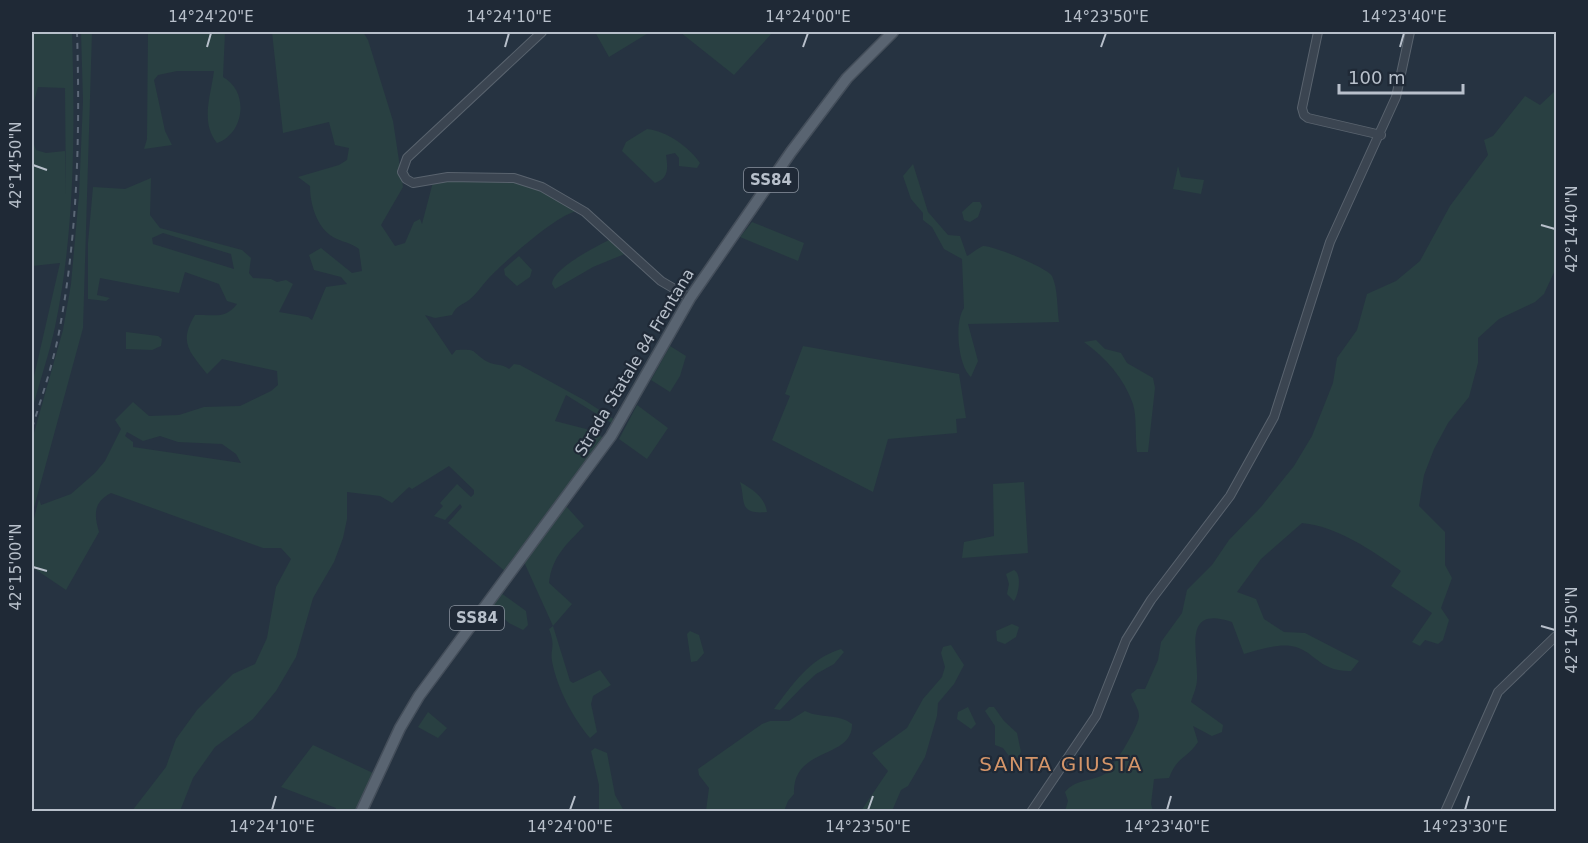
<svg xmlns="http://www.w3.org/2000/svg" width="1588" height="843" font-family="'DejaVu Sans',sans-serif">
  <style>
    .green { fill: #294042; fill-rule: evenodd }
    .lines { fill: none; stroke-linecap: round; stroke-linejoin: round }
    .minor-casing { stroke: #59636e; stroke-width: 10 }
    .major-casing { stroke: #444e5a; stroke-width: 13 }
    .minor { stroke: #3b4551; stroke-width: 8 }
    .major { stroke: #596471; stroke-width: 10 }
    .rail { stroke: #5d6978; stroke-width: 2; stroke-dasharray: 6 6; stroke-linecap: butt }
    .ticks { fill: none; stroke: #b8c0cb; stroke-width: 2 }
    .labels { text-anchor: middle; stroke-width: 4.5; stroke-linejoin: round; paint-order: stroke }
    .shield { fill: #1f2936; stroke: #8a939e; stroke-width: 1.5 }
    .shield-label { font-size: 15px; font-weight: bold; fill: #b8c0cb }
    .street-label { font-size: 16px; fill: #b8c0cb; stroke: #1f2936 }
    .quarter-label { font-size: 20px; letter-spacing: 1.5px; fill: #d49569; stroke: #1f2936 }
    .neatline { fill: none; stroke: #b8c0cb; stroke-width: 2 }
    .ticks-label { font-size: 15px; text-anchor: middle; fill: #b8c0cb }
  </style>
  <rect width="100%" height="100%" fill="#263341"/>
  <path class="green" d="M32,32H72C75,129 75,231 55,327C49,355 39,383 32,411V385L60,263L32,266ZM38,87L65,88L66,196L65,151L46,153L36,150C28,130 32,107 38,87Z
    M81,32H92L83,328L32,515V440L63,330L71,284L79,195L83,101Z
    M148,32H225L223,77C250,92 244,134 217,143C200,122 211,95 214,71H177L158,75L154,80L165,131L172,145L144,149L147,139Z
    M272,32H363L368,40L393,121L403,187L381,225L395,246L405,243L414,222L420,219L422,224L433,182C459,178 509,175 532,185C548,192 563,202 578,211C558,213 504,262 488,279C482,285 477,294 469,300C462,305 456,306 452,315L435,318L425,315L452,355L456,350C479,349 470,351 486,361C494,366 502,363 509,369L514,364L520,365L584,400L615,420L613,424L566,395L555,421L586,429L604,438L506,572L448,523L462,507L460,504L445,520L434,516L443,506L440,503L457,484L471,497L474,494V490L449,466L412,489L409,487L392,503L380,496L347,492V519L343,538L334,562L313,598L296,657L276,691L253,719L215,747L193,778L180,811H132L166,767L176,739L197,710L233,674L255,664L267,638L276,587L291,559L281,548H263L111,493C93,502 94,515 99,532L66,590L32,567V526L39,499L41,505L71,494L95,473L105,461L121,429L115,420L133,402L149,416L179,415L204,407L240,406L271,391L278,385L277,371L222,359L207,374C190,352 178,343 195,315C214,314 225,320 237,304L227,301L219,284L185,272L179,293L100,278L97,295L110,298L106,301L88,299V243L93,187L125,189L151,178L150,215L160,228L242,250L251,258L249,273L253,278L271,279L277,282L286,280L293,284L279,312L308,317L312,320L326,287L347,284L341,277L314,270L309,255L321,248L352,273L362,271L359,249C351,243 346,243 337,239C318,231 310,206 310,186L298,177L339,165L347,160L349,148L335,145L329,122L283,133ZM163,233L231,254L234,269L153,244L152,238ZM127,432L143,441L160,436L178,442L222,444L236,454L241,463L133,447V442L125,436Z
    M595,32H650L609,57Z
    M680,32H773L734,75Z
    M1556,90V268L1544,294L1535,302L1499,319L1478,338V363L1469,397L1448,423L1434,449L1424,475L1419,506L1445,532V565L1452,578L1441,608L1449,620L1443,640L1438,644L1425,640L1420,646L1412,642L1432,613L1391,586L1401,571C1371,550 1339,527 1302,523L1261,559L1237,592L1256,599L1264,619L1284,632L1305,633L1359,661L1351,671C1318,672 1314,649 1291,646C1276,644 1259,650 1244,654L1232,622C1182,605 1198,650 1197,679C1197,687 1193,695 1191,702L1223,725L1222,732L1212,736L1193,726L1198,742C1186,760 1178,755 1169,778L1154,779L1151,804L1153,811H1065L1068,801L1065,792C1076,779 1089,782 1103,775C1112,771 1139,726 1139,716C1139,708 1133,702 1131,694L1137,689H1145L1158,660L1161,642L1182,613L1187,590L1212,565L1229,540L1261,507L1294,466L1312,436L1333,383L1337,358L1357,330L1367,294L1396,281L1420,261L1450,206L1488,155L1484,140L1493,136L1525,96L1540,105Z
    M647,129C667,131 689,147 700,163L697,168L679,166V158L675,153L666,155C668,168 669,178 655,183L622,151L626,142Z
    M913,164L928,212L948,235L960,236L967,256C971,254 978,248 983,246C992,245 1048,268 1052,276C1058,288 1057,309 1059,322L968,324L978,361L971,377C958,366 954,322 964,308L962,259L944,249L932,227L923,220V213L911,199L903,176Z
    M1178,166L1181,177L1204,180L1201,194L1173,189Z
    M973,202H980L982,206L978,217L970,222L964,220L962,212Z
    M752,222L804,243L798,261L740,237Z
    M611,239L627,253L593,267L555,289L552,284C553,268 597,246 611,239Z
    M519,256L532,270L530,277L517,286L505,275L504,269Z
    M126,332L158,336L162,339L161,346L152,350L126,349Z
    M1096,340L1105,349L1121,353L1127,363L1153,378L1155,388L1148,452H1137C1135,437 1137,418 1133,404C1124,378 1106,358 1084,342Z
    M670,346L686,356L680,376L670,392L651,380Z
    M803,346L959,374L966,418L956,419L957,433L888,439L873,492L772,440L790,396L785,394Z
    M637,405L668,428L647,459L619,439Z
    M740,482C752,489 765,497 767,512C737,515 746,500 740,482Z
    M1024,482L1028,553L962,558L964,542L994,536L993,484Z
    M566,506L584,526C567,544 552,556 549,583L572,604L553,626L570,681L573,683L600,670L611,685L593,696L591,704L597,732L590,738C573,718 557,688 552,661C550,648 556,647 549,629L553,626L524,562Z
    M1014,570C1022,574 1019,594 1014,601L1007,594L1009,584L1006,574Z
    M501,593L526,611L528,625L523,630L509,623L491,607Z
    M1012,624L1019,627L1016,637L1005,644L997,641L996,631Z
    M690,631L699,635L704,653L697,661L691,662L687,634Z
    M951,645L964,665L954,684L938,703L937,716L925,757L908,786L901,790L892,811H861L888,771L872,753L907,728L923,699L942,677L945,667L941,653L943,647Z
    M841,649L844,652L834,664L816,674L802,687L780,710L774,709C793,684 809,659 841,649Z
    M968,707L976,724L971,729L957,719L958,712Z
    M989,707H994L1004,721L1017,733L1021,752L1017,759L1012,760L1003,748L995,745V726L985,711Z
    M805,711C821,719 838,713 852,724C853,760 792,746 794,794L788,801L784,811H706L709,788L699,775L698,769L762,724L770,721H789Z
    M428,712L447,728L438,738L418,727Z
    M313,745L373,773L355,811H335L336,808L281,787Z
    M595,748L607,753L615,795L624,811H599V785L591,751Z"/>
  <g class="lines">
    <defs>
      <path id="minor" d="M542,32L407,158L402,172L406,179L413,183L448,177L514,178L542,187L585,212L661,281L690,298
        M1318,32L1302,108L1304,115L1308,118L1381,135
        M1031,812L1096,716L1126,640L1151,600L1230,496L1274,417L1330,242L1396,97L1410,32
        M1445,812L1498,692L1556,636"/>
      <path id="major" d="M361,812L400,728L419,696L611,436L690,298L791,152L847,78L893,32"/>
    </defs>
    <use href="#minor" class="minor-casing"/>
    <use href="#major" class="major-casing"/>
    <use href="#minor" class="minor"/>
    <use href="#major" class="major"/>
    <path class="rail" d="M32,428C42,396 54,361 60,327C78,230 80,130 77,32"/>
  </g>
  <path class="ticks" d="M207,47L211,33M505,47L509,33M803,47L808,33M1101,47L1106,33M1400,47L1404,33M33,165L47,170M1541,225L1555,229M33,567L47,571M1541,626L1555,630M272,810L276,796M570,810L575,796M868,810L873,796M1167,810L1171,796M1465,810L1469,796"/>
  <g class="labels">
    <g class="shield">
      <rect x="744" y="168" width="54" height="24" rx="4.5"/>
      <rect x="450" y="606" width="54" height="24" rx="4.5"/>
    </g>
    <g class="shield-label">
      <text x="771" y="185">SS84</text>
      <text x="477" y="623">SS84</text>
    </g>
    <g class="street-label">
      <text transform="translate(634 362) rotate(-59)" y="6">Strada Statale 84 Frentana</text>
    </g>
    <g class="quarter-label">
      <text x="1061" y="771">SANTA GIUSTA</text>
    </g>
  </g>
  <rect width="1588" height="843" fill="none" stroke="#1f2936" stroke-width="66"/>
  <path d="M1339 84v9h124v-9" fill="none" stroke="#b8c0cb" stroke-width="3"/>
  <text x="1348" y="84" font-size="18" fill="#b8c0cb" stroke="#1f2936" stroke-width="4.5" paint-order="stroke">100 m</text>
  <rect x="33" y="33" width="1522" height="777" class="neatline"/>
  <g class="ticks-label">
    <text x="211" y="22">14°24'20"E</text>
    <text x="509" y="22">14°24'10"E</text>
    <text x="808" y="22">14°24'00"E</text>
    <text x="1106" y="22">14°23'50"E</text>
    <text x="1404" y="22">14°23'40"E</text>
    <text transform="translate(16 165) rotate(-90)" y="5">42°14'50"N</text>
    <text transform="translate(1572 229) rotate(-90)" y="5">42°14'40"N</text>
    <text transform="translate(16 567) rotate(-90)" y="5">42°15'00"N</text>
    <text transform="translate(1572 630) rotate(-90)" y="5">42°14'50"N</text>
    <text x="272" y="832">14°24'10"E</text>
    <text x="570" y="832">14°24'00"E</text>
    <text x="868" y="832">14°23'50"E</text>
    <text x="1167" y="832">14°23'40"E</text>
    <text x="1465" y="832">14°23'30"E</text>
  </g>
</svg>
